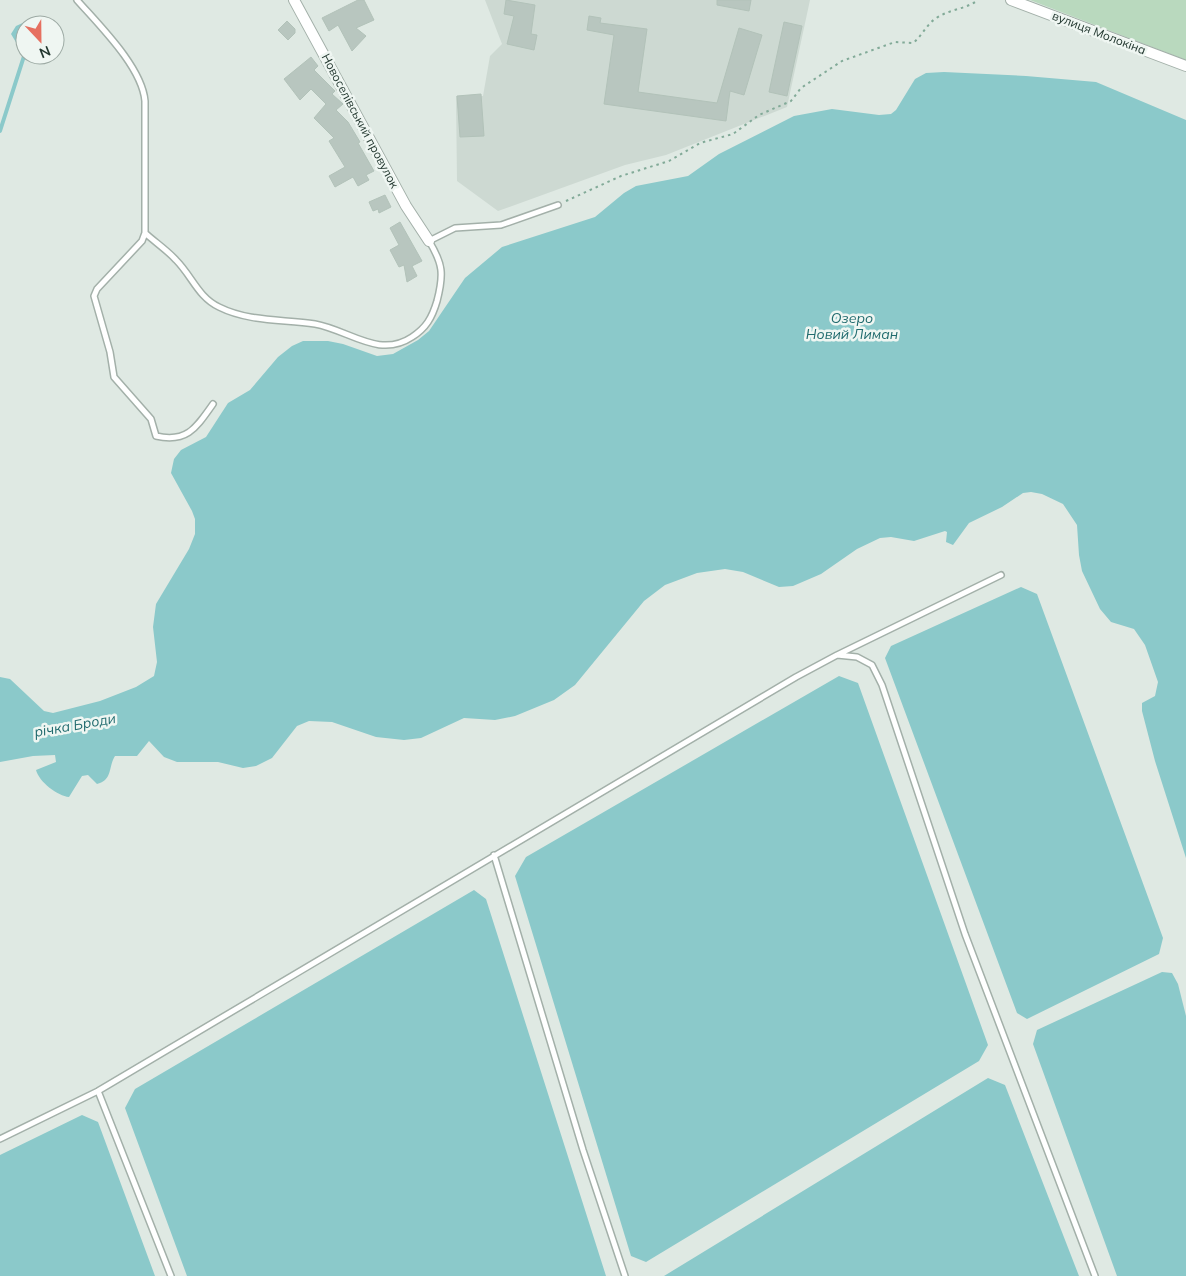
<svg xmlns="http://www.w3.org/2000/svg" width="1186" height="1276" font-family="Mulish,sans-serif">
  <style>
    .built { fill: #cdd9d2 }
    .green { fill: #b9d9be }
    .water { fill: #8bc9ca }
    .lines { fill: none; stroke-linecap: round; stroke-linejoin: round }
    .stream { stroke: #8bc9ca; stroke-width: 4 }
    .building { fill: #b8c6bf; stroke: #b2c2b9 }
    .lane-casing { stroke: #a3b0a9; stroke-width: 8 }
    .street-casing { stroke: #a3b0a9; stroke-width: 12 }
    .path { stroke: #82aa98; stroke-width: 2; stroke-dasharray: 2.5 4; stroke-linecap: butt }
    .lane { stroke: #fff; stroke-width: 5 }
    .street { stroke: #fff; stroke-width: 10 }
    .labels { text-anchor: middle; stroke-width: 5; stroke-linejoin: round; paint-order: stroke }
    .street-label { font-size: 12px; fill: #22372f; stroke: #eff6f2 }
    .water-label { font-size: 14px; font-style: italic; fill: #216b6e; stroke: #eff6f2 }
  </style>
  <rect width="100%" height="100%" fill="#dfe9e3"/>
  <path class="built" d="M485,0H810L787,107L666,155L625,165L498,211L457,181L456,96H483L490,56L502,44Z"/>
  <path class="green" d="M1030,0H1186V60Z"/>
  <path class="water" d="M27,21L31,25H25V50L20,49L11,34L16,26Z
    M944,72L1026,76L1096,82L1186,120V858L1155,761L1142,711V703L1155,696L1158,682L1145,645L1134,629L1111,622L1100,609L1082,571L1079,555L1077,525L1063,504L1042,494L1031,492L1023,493L1002,507L969,523L953,545L946,542L947,532L945,531L914,541L891,537L880,538L857,549L821,574L793,586L779,587L743,572L725,569L697,573L665,585L644,601L575,685L554,700L515,716L495,720L464,718L421,738L404,740L376,737L332,722L309,721L297,726L272,758L256,766L243,768L218,762H177L164,757L149,741L137,756H115C108,767 113,780 97,784L88,775L82,776L69,797C58,796 39,782 36,770L56,762L55,755L33,756L0,762V677L10,679L44,711L53,713L100,701L136,687L154,676L157,662L153,627L156,604L189,549L195,534V519L192,511L171,473L174,459L181,450L206,437L228,403L250,390L278,357L292,346L303,341H328L343,344L377,356L393,354L418,340L429,331L465,278L502,247L595,217L624,193L636,186L688,176L719,154L794,116L832,109L879,115L891,114L896,110L915,79L926,73Z
    M1021,587L1037,594L1163,938L1159,954L1027,1019L1017,1013L885,658L891,646Z
    M839,676L858,683L988,1045L979,1061L646,1262L631,1256L515,876L526,857Z
    M474,890L486,899L606,1276H187L125,1108L135,1089Z
    M1162,972L1172,973L1178,984L1186,1016V1276H1117L1033,1044L1037,1030Z
    M988,1078L1005,1085L1079,1276H664Z
    M82,1115L98,1122L155,1276H0V1155Z"/>
  <g class="lines">
    <path class="stream" d="M0,131L25,53"/>
  </g>
  <path class="building" d="M358,0H364L374,20L356,28L366,36L352,51L338,25L329,31L322,18Z
    M506,0L535,5L531,34L537,35L534,50L507,44L514,16L504,14Z
    M717,0H751L749,11L717,5Z
    M589,16L601,18L600,23L647,29L638,92L717,103L739,28L762,35L744,95L730,91L726,121L604,104L614,35L587,30Z
    M287,21L295,29V33L288,40L278,30Z
    M784,22L802,26L787,96L769,92Z
    M311,57L318,66L314,70L335,91L332,94L343,104L336,110L348,122L360,142L358,143L374,171L366,175L369,180L358,186L353,177L335,187L329,176L345,167L329,141L334,138L314,118L326,104L311,89L300,100L284,79Z
    M481,94L484,136L460,137L457,96Z
    M385,195L391,207L379,213L378,209L373,211L369,202Z
    M400,222L422,261L412,266L417,276L407,282L404,265L399,267L390,250L399,245L390,228Z"/>
  <g class="lines">
    <defs>
      <path id="lane" d="M77,0C99,25 142,67 145,101V233C155,242 167,250 176,260C192,276 198,297 219,307C249,322 283,319 315,324C349,330 379,359 412,337C426,328 432,318 437,301C444,274 443,264 429,241L455,228L501,225L558,205
        M145,233L142,241L97,289L94,296L110,352L114,377L151,419L156,436C187,443 196,428 213,404
        M837,655L1001,575
        M494,855L583,1150L625,1276
        M98,1091L171,1276
        M0,1139L98,1091L796,677L837,655L857,657L872,665L882,685L965,934L1095,1276"/>
      <path id="street" d="M294,0L406,206L429,241
        M1011,0L1186,66"/>
    </defs>
    <use href="#lane" class="lane-casing"/>
    <use href="#street" class="street-casing"/>
    <path class="path" d="M566,201L621,176L669,161L700,143L733,134L759,115L791,101L801,88L842,61L895,42L913,43C923,35 927,23 938,17C951,9 966,9 978,0"/>
    <use href="#lane" class="lane"/>
    <use href="#street" class="street"/>
  </g>
  <g class="labels">
    <g class="street-label">
      <text transform="translate(1099 33) rotate(21)" y="4">вулиця Молокіна</text>
      <text transform="translate(360 121) rotate(62)" y="4">Новоселівський провулок</text>
    </g>
    <g class="water-label">
      <text x="852" y="323">Озеро<tspan x="852" dy="16">Новий Лиман</tspan></text>
      <text transform="translate(75 725) rotate(-10)" y="5">річка Броди</text>
    </g>
  </g>
  <g transform="translate(40 40) rotate(158)"><circle r="24" fill="#eff6f2" stroke="#9daaa4"/>
  <path d="M0-4L9 19L0 12L-9 19Z" fill="#e67060"/>
  <text y="-8" font-size="14" font-weight="bold" text-anchor="middle" fill="#22372f">N</text>
  </g>
</svg>
